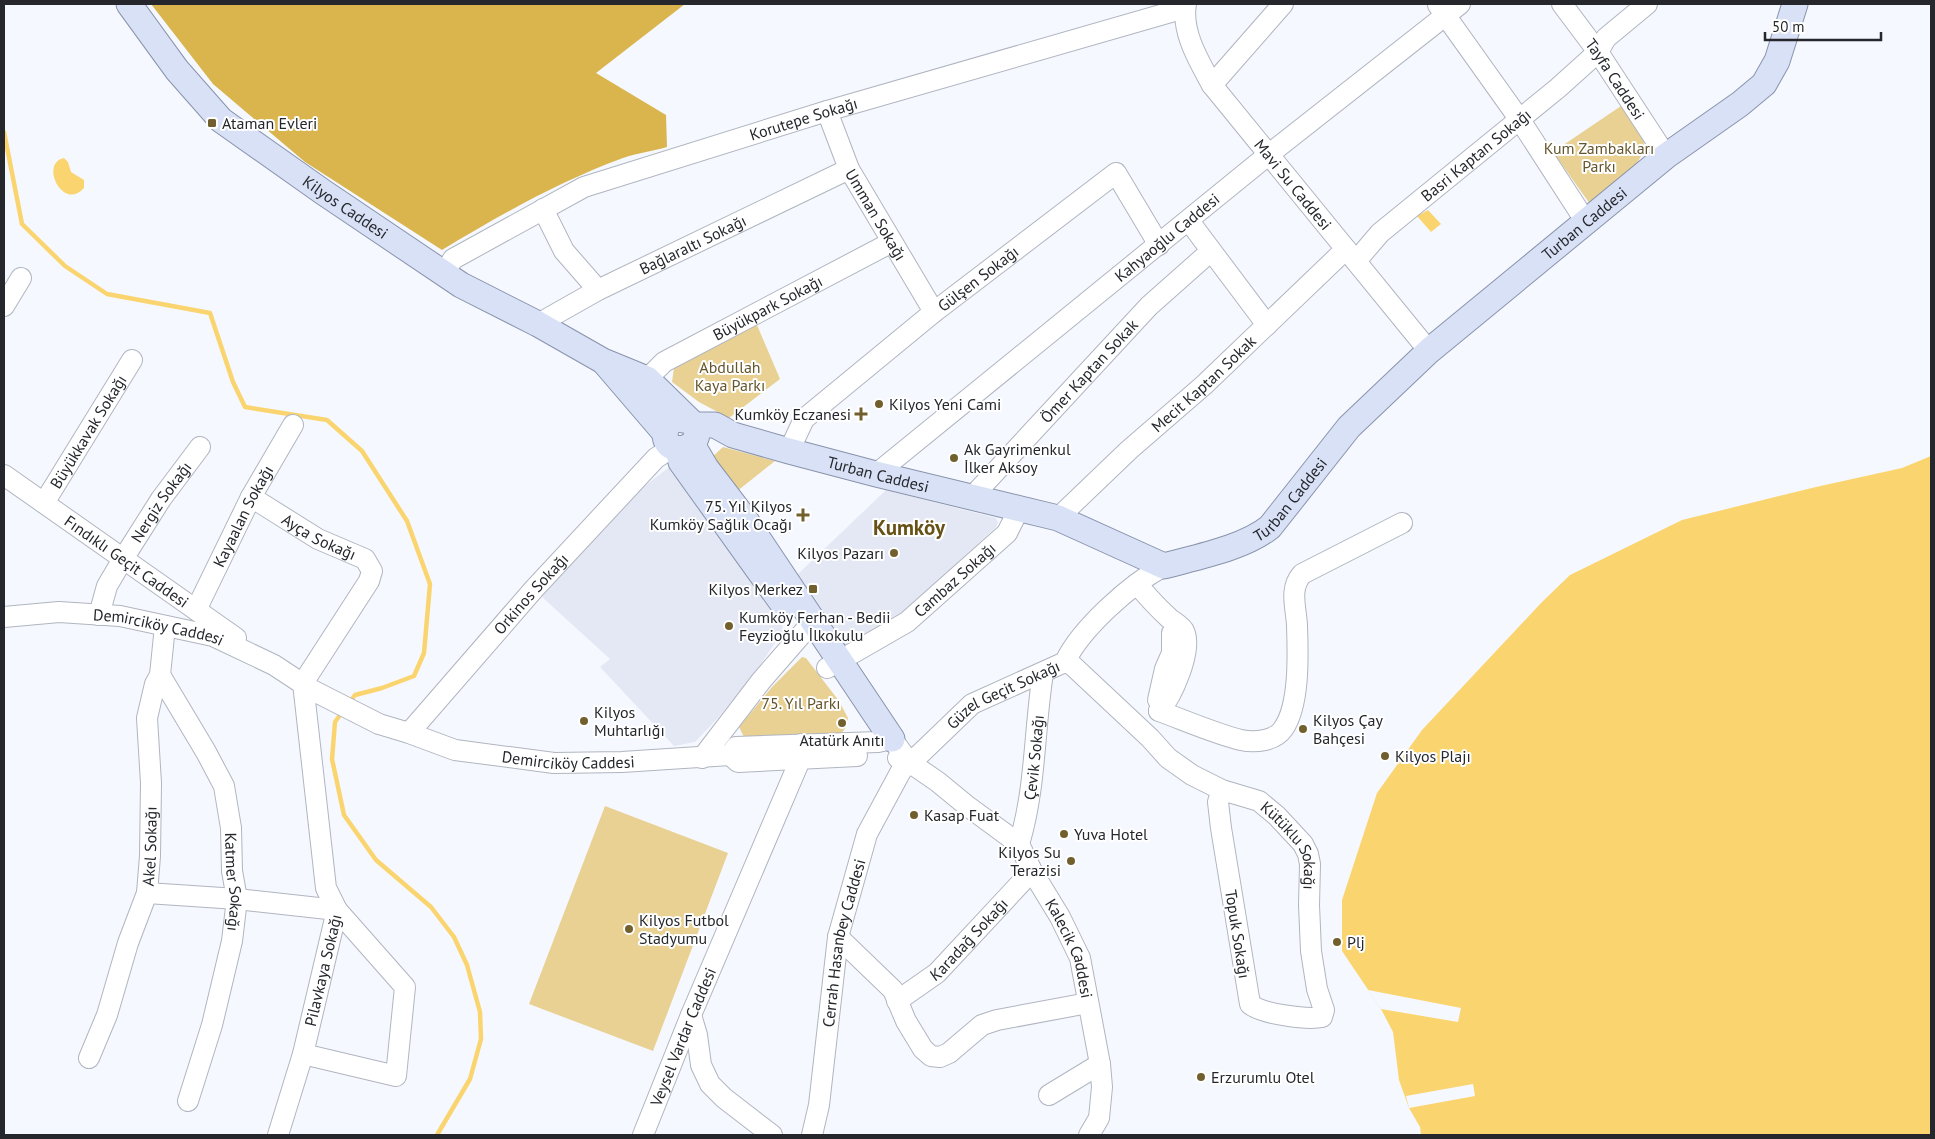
<svg xmlns="http://www.w3.org/2000/svg" width="1935" height="1139" font-family="'PT Sans',sans-serif">
  <style>
    .built { fill: #e3e8f4 }
    .green { fill: #e8d193 }
    .forest { fill: #dab54e }
    .water { fill: #fad56f }
    .pier { fill: #f5f8ff }
    .lines { fill: none; stroke-linecap: round; stroke-linejoin: round }
    .stream { stroke: #fad56f; stroke-width: 4.5 }
    .minor-casing { stroke: #b0b5c0; stroke-width: 22 }
    .major-casing { stroke: #8993ab; stroke-width: 27 }
    .minor { stroke: #fff; stroke-width: 20 }
    .major { stroke: #d9e1f6; stroke-width: 25 }
    .poi-dot { fill: #715f2d; stroke: #fff; stroke-width: 2 }
    .labels { text-anchor: middle; stroke-width: 4; stroke-linejoin: round; paint-order: stroke }
    .street-label { font-size: 16px; fill: #25272c; stroke: #fff }
    .poi-label { font-size: 16px; fill: #25272c; stroke: #fff; text-anchor: start }
    .park-label { font-size: 16px; fill: #64552b; stroke: #fff }
    .district-label { font-size: 21px; font-weight: bold; fill: #665216; stroke: #fff }
  </style>
  <rect width="100%" height="100%" fill="#f5f8ff"/>
  <path class="built" d="M672,465L783,620L782,632L759,667L717,719L695,742L674,746L600,667L610,659L542,597L625,501Z
    M886,490L996,518L998,523L996,527L897,619L847,651L797,575Z"/>
  <path class="green" d="M1621,106C1627,114 1640,128 1643,137C1652,163 1607,190 1590,204L1553,152Z
    M757,325L780,379L729,418L699,402L672,382L674,368Z
    M723,447L775,461L736,492L710,459Z
    M802,657L806,658L839,701L848,718L846,727L842,733L744,737L739,727L772,687Z
    M605,806L728,853L653,1051L529,1004Z"/>
  <path class="forest" d="M151,4H685L596,73L666,115L667,147C653,151 637,153 623,158C560,181 500,215 442,250L305,162L213,84Z"/>
  <path class="water" d="M64,158L68,162L71,172L84,180V188C63,212 39,163 64,158Z
    M1428,210L1441,224L1431,232L1417,216Z
    M1931,456V1135H1421L1420,1127L1409,1108L1399,1080L1393,1032L1381,1009L1342,951V900L1377,793L1422,730L1542,602L1570,575L1682,520L1816,487L1902,468Z"/>
  <path class="pier" d="M1368,990L1461,1008L1458,1022L1381,1009Z
    M1473,1084L1475,1096L1409,1108L1406,1096Z"/>
  <g class="lines">
    <path class="stream" d="M4,132L22,224L65,266L107,294L210,313L233,382L245,407L327,420L362,451L407,521L430,584L424,653L414,676L382,688L355,695L349,703
      M343,711L335,722L332,759L344,815L376,860L431,907L454,937L467,965L480,1012L481,1039L470,1079L437,1135"/>
    <defs>
      <g id="minor">
        <path id="s1" d="M1186,4C1181,32 1199,61 1212,85L1429,351"/>
        <path id="s2" d="M1562,4L1598,52L1666,156"/>
        <path d="M1438,5L1520,120L1586,222"/>
        <path d="M1212,85L1283,4"/>
        <path id="s3" d="M827,111L849,169L934,312"/>
        <path d="M543,209L564,251L598,290"/>
        <path d="M1189,221L1267,325"/>
        <path id="s4" d="M1357,260L1380,233L1558,88L1598,52L1606,38L1647,4"/>
        <path id="s5" d="M444,273L453,259L584,187L827,111L1185,8"/>
        <path d="M4,306L21,278"/>
        <path id="s6" d="M538,324L598,290L849,169"/>
        <path id="s7" d="M647,379L664,362L892,242"/>
        <path id="s8" d="M789,451L804,419L934,312L1116,173L1159,245"/>
        <path id="s9" d="M876,474L1268,155L1460,4"/>
        <path id="s10" d="M4,475L236,638"/>
        <path id="s11" d="M251,497L318,539L365,559L372,571L369,581L303,683"/>
        <path id="s12" d="M972,497L1149,306L1211,251"/>
        <path id="s13" d="M44,503L132,360"/>
        <path id="s14" d="M1058,518L1129,450L1204,385L1346,249"/>
        <path d="M1137,584C1147,596 1158,608 1169,618C1174,622 1182,626 1184,631C1193,650 1172,697 1159,711"/>
        <path id="s15" d="M196,610L251,497L293,425"/>
        <path id="s16" d="M99,615L107,586L123,559L161,499L200,447"/>
        <path id="s17" d="M4,617L59,612L120,616L213,636L274,665L312,690L379,724L409,733L455,750L554,763L622,762L730,755L736,747L878,742L892,739L909,762"/>
        <path id="s18" d="M1065,662L1072,665L1150,738L1168,758L1192,775L1222,790L1259,801L1277,816L1303,844L1308,854L1310,864L1309,905L1311,951L1317,989L1324,1010L1322,1017C1308,1020 1261,1014 1250,1004L1221,828L1218,802L1222,790"/>
        <path id="s19" d="M827,668L907,622L1007,533L1019,509"/>
        <path id="s20" d="M160,675L206,752L224,786L231,828L232,871L237,899L232,941L212,1025L188,1101"/>
        <path d="M1158,700L1165,669L1172,653V633"/>
        <path d="M1159,711C1184,720 1216,734 1241,740C1255,743 1275,741 1283,729C1300,706 1298,653 1297,625C1296,607 1289,589 1302,574L1402,523"/>
        <path id="s21" d="M409,733L534,589L656,458L673,447"/>
        <path d="M730,755L738,762L857,756"/>
        <path d="M702,758L761,681L814,620"/>
        <path id="s22" d="M898,758L909,762L938,782L966,805L1019,844L1032,871L1060,917L1080,958L1100,1064L1102,1087L1099,1118L1089,1135"/>
        <path id="s23" d="M1019,844C1036,788 1034,730 1043,673"/>
        <path d="M147,893L237,899L337,910L405,987L396,1076L303,1054"/>
        <path d="M838,937L893,990L906,1021L923,1049L931,1056L940,1057L949,1053L982,1025L997,1020L1088,1003"/>
        <path id="s24" d="M897,1001L937,973L1032,871"/>
        <path d="M691,1015L697,1035L701,1065L710,1084L724,1098L772,1135"/>
        <path id="s25" d="M89,1058L107,1015L128,943L147,893L150,856L151,783L147,718L155,684L160,675L165,626"/>
        <path d="M1049,1095L1100,1064"/>
        <path id="s26" d="M278,1135L303,1054L337,910L326,888L303,683"/>
        <path id="s27" d="M643,1135L691,1015L800,760L801,744"/>
        <path id="s28" d="M812,1135L819,1105L838,937L867,834L901,771L909,762L920,754L972,704L1065,662C1081,628 1131,584 1164,566"/>
      </g>
      <g id="major">
        <path id="s29" d="M129,4L177,70L221,120L323,192L461,285L538,324L603,361L647,379L690,421C714,445 666,462 665,434C665,427 670,422 676,419L690,421"/>
        <path d="M605,363L665,433"/>
        <path id="s30" d="M694,425H715L733,435L789,451L876,474L1058,518L1164,566C1197,557 1244,548 1270,527L1349,427L1429,351L1666,156L1740,104L1764,84L1777,61L1795,4"/>
        <path d="M692,444L706,468L745,519L892,739"/>
        <path d="M678,449L681,462L785,607"/>
      </g>
    </defs>
    <use href="#minor" class="minor-casing"/>
    <use href="#major" class="major-casing"/>
    <use href="#minor" class="minor"/>
    <use href="#major" class="major"/>
  </g>
  <g class="poi-dot">
    <rect x="207" y="118" width="10" height="10" rx="2.5"/>
    <circle cx="879" cy="404" r="5"/>
    <path d="M858.5 406.5h5v5h5v5h-5v5h-5v-5h-5v-5h5z"/>
    <circle cx="954" cy="458" r="5"/>
    <path d="M800.5 507.5h5v5h5v5h-5v5h-5v-5h-5v-5h5z"/>
    <circle cx="894" cy="553" r="5"/>
    <rect x="808" y="584" width="10" height="10" rx="2.5"/>
    <circle cx="729" cy="626" r="5"/>
    <circle cx="584" cy="721" r="5"/>
    <circle cx="842" cy="723" r="5"/>
    <circle cx="1303" cy="729" r="5"/>
    <circle cx="1385" cy="756" r="5"/>
    <circle cx="914" cy="815" r="5"/>
    <circle cx="1064" cy="834" r="5"/>
    <circle cx="1071" cy="861" r="5"/>
    <circle cx="629" cy="929" r="5"/>
    <circle cx="1337" cy="942" r="5"/>
    <circle cx="1201" cy="1077" r="5"/>
  </g>
  <g class="labels">
    <g class="street-label">
      <text dy="6" stroke="none"><textPath href="#s2" startOffset="92">Tayfa Caddesi</textPath></text>
      <text dy="6" stroke="none"><textPath href="#s5" startOffset="396">Korutepe Sokağı</textPath></text>
      <text dy="6" stroke="none"><textPath href="#s4" startOffset="159">Basri Kaptan Sokağı</textPath></text>
      <text dy="6" stroke="none"><textPath href="#s1" startOffset="215">Mavi Su Caddesi</textPath></text>
      <text dy="6" stroke="none"><textPath href="#s29" startOffset="300">Kilyos Caddesi</textPath></text>
      <text dy="6" stroke="none"><textPath href="#s3" startOffset="115">Umman Sokağı</textPath></text>
      <text dy="6" stroke="none"><textPath href="#s30" startOffset="1046">Turban Caddesi</textPath></text>
      <text dy="6" stroke="none"><textPath href="#s9" startOffset="375">Kahyaoğlu Caddesi</textPath></text>
      <text dy="6" stroke="none"><textPath href="#s6" startOffset="174">Bağlaraltı Sokağı</textPath></text>
      <text dy="6" stroke="none"><textPath href="#s8" startOffset="259">Gülşen Sokağı</textPath></text>
      <text dy="6" stroke="none"><textPath href="#s7" startOffset="141">Büyükpark Sokağı</textPath></text>
      <text dy="6" stroke="none"><textPath href="#s12" startOffset="172">Ömer Kaptan Sokak</textPath></text>
      <text dy="6" stroke="none"><textPath href="#s14" startOffset="198">Mecit Kaptan Sokak</textPath></text>
      <text dy="6" stroke="none"><textPath href="#s13" startOffset="84">Büyükkavak Sokağı</textPath></text>
      <text dy="6" stroke="none"><textPath href="#s30" startOffset="192">Turban Caddesi</textPath></text>
      <text dy="6" stroke="none"><textPath href="#s30" startOffset="641">Turban Caddesi</textPath></text>
      <text dy="6" stroke="none"><textPath href="#s16" startOffset="130">Nergiz Sokağı</textPath></text>
      <text dy="6" stroke="none"><textPath href="#s15" startOffset="105">Kayaalan Sokağı</textPath></text>
      <text dy="6" stroke="none"><textPath href="#s11" startOffset="79">Ayça Sokağı</textPath></text>
      <text dy="6" stroke="none"><textPath href="#s10" startOffset="150">Fındıklı Geçit Caddesi</textPath></text>
      <text dy="6" stroke="none"><textPath href="#s19" startOffset="156">Cambaz Sokağı</textPath></text>
      <text dy="6" stroke="none"><textPath href="#s21" startOffset="185">Orkinos Sokağı</textPath></text>
      <text dy="6" stroke="none"><textPath href="#s17" startOffset="156">Demirciköy Caddesi</textPath></text>
      <text dy="6" stroke="none"><textPath href="#s28" startOffset="508">Güzel Geçit Sokağı</textPath></text>
      <text dy="6" stroke="none"><textPath href="#s17" startOffset="594">Demirciköy Caddesi</textPath></text>
      <text dy="6" stroke="none"><textPath href="#s23" startOffset="88">Çevik Sokağı</textPath></text>
      <text dy="6" stroke="none"><textPath href="#s25" startOffset="222">Akel Sokağı</textPath></text>
      <text dy="6" stroke="none"><textPath href="#s18" startOffset="300">Kütüklu Sokağı</textPath></text>
      <text dy="6" stroke="none"><textPath href="#s20" startOffset="225">Katmer Sokağı</textPath></text>
      <text transform="translate(1238 934) rotate(81)" y="6">Topuk Sokağı</text>
      <text dy="6" stroke="none"><textPath href="#s24" startOffset="95">Karadağ Sokağı</textPath></text>
      <text dy="6" stroke="none"><textPath href="#s28" startOffset="195">Cerrah Hasanbey Caddesi</textPath></text>
      <text dy="6" stroke="none"><textPath href="#s22" startOffset="266">Kalecik Caddesi</textPath></text>
      <text dy="6" stroke="none"><textPath href="#s26" startOffset="171">Pilavkaya Sokağı</textPath></text>
      <text dy="6" stroke="none"><textPath href="#s27" startOffset="106">Veysel Vardar Caddesi</textPath></text>
    </g>
    <g class="poi-label">
      <text x="222" y="129">Ataman Evleri</text>
      <text x="889" y="410">Kilyos Yeni Cami</text>
      <text x="851" y="420" text-anchor="end">Kumköy Eczanesi</text>
      <text x="964" y="455">Ak Gayrimenkul<tspan x="964" dy="18">İlker Aksoy</tspan></text>
      <text x="792" y="512" text-anchor="end">75. Yıl Kilyos<tspan x="792" dy="18">Kumköy Sağlık Ocağı</tspan></text>
      <text x="884" y="559" text-anchor="end">Kilyos Pazarı</text>
      <text x="803" y="595" text-anchor="end">Kilyos Merkez</text>
      <text x="739" y="623">Kumköy Ferhan - Bedii<tspan x="739" dy="18">Feyzioğlu İlkokulu</tspan></text>
      <text x="594" y="718">Kilyos<tspan x="594" dy="18">Muhtarlığı</tspan></text>
      <text x="1313" y="726">Kilyos Çay<tspan x="1313" dy="18">Bahçesi</tspan></text>
      <text x="842" y="746" text-anchor="middle">Atatürk Anıtı</text>
      <text x="1395" y="762">Kilyos Plajı</text>
      <text x="924" y="821">Kasap Fuat</text>
      <text x="1074" y="840">Yuva Hotel</text>
      <text x="1061" y="858" text-anchor="end">Kilyos Su<tspan x="1061" dy="18">Terazisi</tspan></text>
      <text x="639" y="926">Kilyos Futbol<tspan x="639" dy="18">Stadyumu</tspan></text>
      <text x="1347" y="948">Plj</text>
      <text x="1211" y="1083">Erzurumlu Otel</text>
    </g>
    <g class="park-label">
      <text x="1599" y="154">Kum Zambakları<tspan x="1599" dy="18">Parkı</tspan></text>
      <text x="730" y="373">Abdullah<tspan x="730" dy="18">Kaya Parkı</tspan></text>
      <text x="801" y="709">75. Yıl Parkı</text>
    </g>
    <g class="district-label">
      <text x="909" y="535">Kumköy</text>
    </g>
  </g>
  <rect width="1935" height="1139" fill="none" stroke="#25272c" stroke-width="10"/>
  <path d="M1765 32v8h116v-8" fill="none" stroke="#25272c" stroke-width="2.5"/>
  <text x="1772" y="32" font-size="15" fill="#25272c" stroke="#ffffff" stroke-width="4" paint-order="stroke">50 m</text>
</svg>
